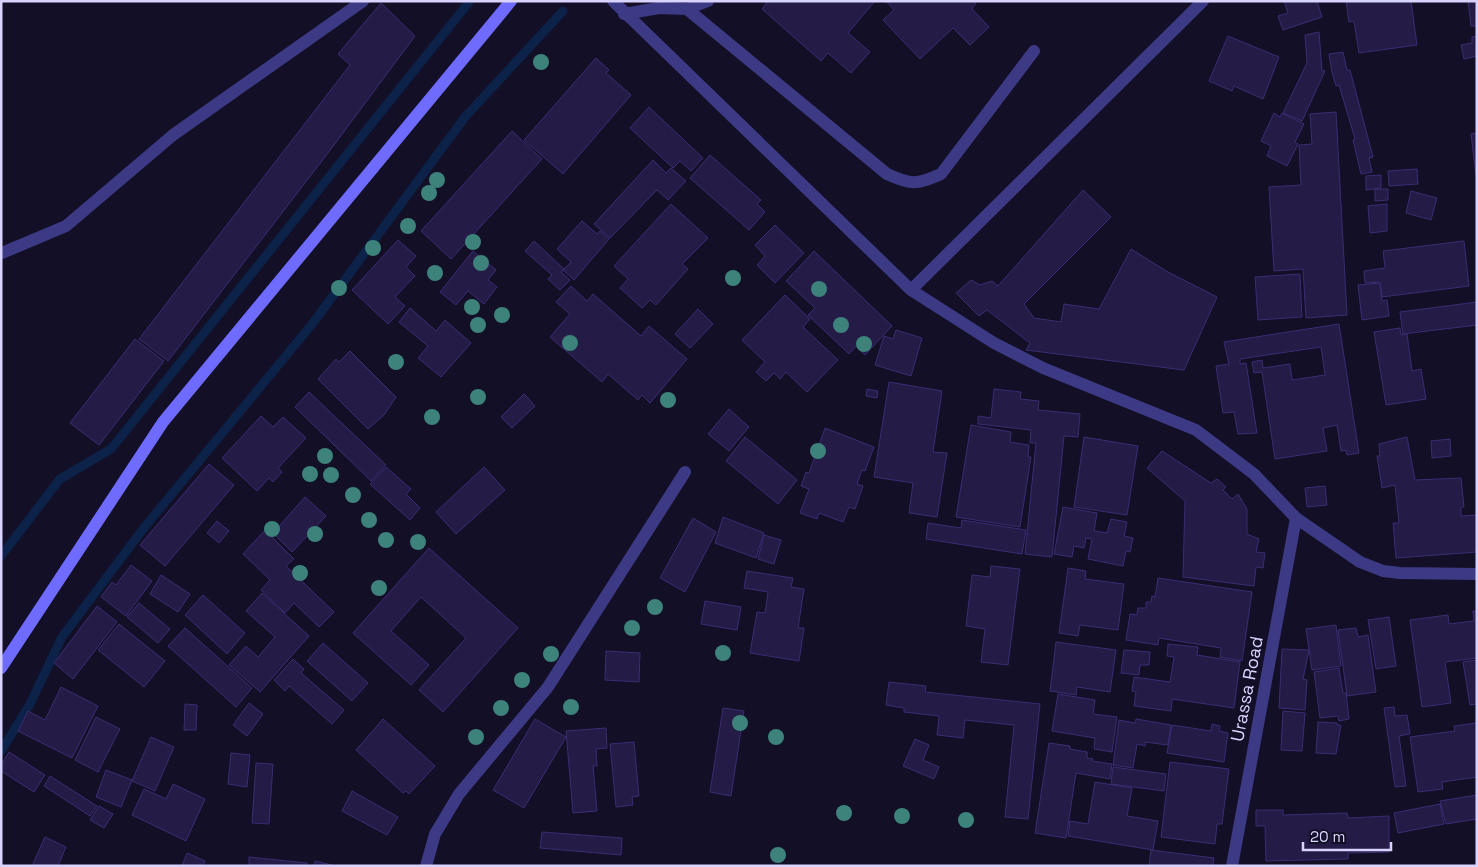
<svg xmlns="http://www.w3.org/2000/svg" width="1478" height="867" font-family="'Space Grotesk',sans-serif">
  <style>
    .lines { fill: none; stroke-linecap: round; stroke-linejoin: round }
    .stream { stroke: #0c2248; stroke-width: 9 }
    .building { fill: #241b47; stroke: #3b2d73 }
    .lane { stroke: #3d3a85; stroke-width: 12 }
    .street { stroke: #3d3a85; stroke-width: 12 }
    .secondary { stroke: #6f6bff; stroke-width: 12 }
    .tree { fill: #3d827b }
    .labels { text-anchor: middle; stroke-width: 4; stroke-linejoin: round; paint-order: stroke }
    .street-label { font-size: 18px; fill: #d9d4ff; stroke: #130f26 }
  </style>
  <rect width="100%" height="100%" fill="#130f26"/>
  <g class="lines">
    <path class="stream" d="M1,556L60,479L111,449L470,1
      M1,751L29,706L62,637L143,529L313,323L465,117L563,11"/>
  </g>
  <path class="building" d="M768,1H875L848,33L870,52L851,73L828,53L821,61L762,9Z
    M977,1L972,9L989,27L970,45L953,28L920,59L883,20L894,10L886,1Z
    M1284,1H1317L1322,17L1283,30L1278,16L1288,13Z
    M1346,1H1411L1417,45L1359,53L1354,21L1349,22Z
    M1468,1H1477V26H1471Z
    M381,3L415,36L328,153L168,361L139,339L350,65L338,54Z
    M1319,32L1322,70L1325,71L1302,121L1283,113L1307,63L1305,35Z
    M1228,36L1279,57L1263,99L1234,86L1232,91L1209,81Z
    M1477,36V56L1464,59L1461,45L1472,43V37Z
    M1343,52L1347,70H1350L1373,157L1369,158L1372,172L1361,174L1353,140L1355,139L1339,85L1336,86L1332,72L1329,54Z
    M596,58L609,70L606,73L631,95L563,174L524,140Z
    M649,107L703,158L691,171L680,161L673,168L630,128Z
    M1336,112L1347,315L1306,318L1303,269L1274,271L1269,187L1301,185L1299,145L1312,144L1310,114Z
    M1274,113L1280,117L1282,113L1304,124L1295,142L1298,144L1287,166L1267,156L1271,146L1261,141Z
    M512,131L542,159L451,259L421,231Z
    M1477,133V175H1476L1471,134Z
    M710,155L761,200L757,204L765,212L749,230L690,178Z
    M653,160L666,173L671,168L686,181L668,200L657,190L610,238L594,224Z
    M1417,169L1418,184L1389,186L1388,171Z
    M1381,175V188L1366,190V176Z
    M1375,189H1388V200L1375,201Z
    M1083,190L1111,217L1024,304L1034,318L1061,322L1064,304L1099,309L1131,249L1168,272L1217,297L1184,370L1026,350L1030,343L987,310L979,316L956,293L971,280L980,285L992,281L998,286Z
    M1411,191L1437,198L1431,220L1406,213Z
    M671,204L708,238L682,264L688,269L656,305L650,300L642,308L620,288L628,279L614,266Z
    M1387,204V231L1370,233L1368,206Z
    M582,221L597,234L600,231L609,239L574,280L563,270L571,262L557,249Z
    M775,225L804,253L775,283L757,265L765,256L755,245Z
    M398,240L416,256L406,267L415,276L395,297L405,306L388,324L352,290Z
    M534,241L564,269L561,272L570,280L560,290L548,279L552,275L525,251Z
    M1464,241L1469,286L1382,297L1380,282L1365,283L1364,271L1385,268L1383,251Z
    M473,251L496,270L488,280L497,287L484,304L468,291L456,305L440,292Z
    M814,251L892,326L865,355L856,346L849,354L808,315L815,308L786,281Z
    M1300,274L1302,317L1258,320L1255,277Z
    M1380,283L1382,301L1387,300L1389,316L1362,320L1358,285Z
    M571,286L587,301L593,294L641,336L649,326L687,359L650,403L642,395L638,400L608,374L602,382L550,337L570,314L556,302Z
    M785,295L810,319L803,327L838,360L807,392L786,372L780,379L774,373L766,381L756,372L765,362L742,340Z
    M1477,302V325L1403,334L1400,312Z
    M410,308L436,331L445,320L471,343L441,377L418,358L428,346L399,322Z
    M698,309L713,324L690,348L675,334Z
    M1339,324L1359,453L1347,455L1346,450L1341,451L1337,425L1323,428L1327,451L1275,459L1262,372L1254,373L1252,362L1262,360L1263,368L1290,364L1292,380L1325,375L1321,347L1240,359V364L1246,363L1257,433L1238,434L1234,412L1223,413L1216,366L1229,364L1224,342Z
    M1400,328L1401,335L1407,334L1412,371L1421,369L1426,399L1386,405L1374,332Z
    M896,330L922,338L911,376L875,365L884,336L893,339Z
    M135,339L164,361L99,445L70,423Z
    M350,351L396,397L384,415L368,429L318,379L336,359L339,362Z
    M889,382L942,391L933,452L947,453L937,517L909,513L913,483L874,477Z
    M867,389L878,391L877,398L866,396Z
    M994,389L1021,392L1020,399L1039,401L1038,410L1080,414L1078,437L1064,436L1052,557L1025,554L1036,443H1030L1031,430L978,424V416L991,418Z
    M309,392L386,465L371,481L295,407Z
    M524,394L535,406L512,428L501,417Z
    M729,409L749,427L729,451L708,434Z
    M261,416L273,427L283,417L306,438L278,468L282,472L273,482L269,478L257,491L222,458Z
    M971,425L1011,432L1010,442L1029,445L1028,457H1031L1020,527L956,517Z
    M825,428L874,447L865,471L862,470L857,484L863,486L855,509L849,507L843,522L819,513L817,519L800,513L809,489L801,486L806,472L809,473Z
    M745,437L797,480L778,504L726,461Z
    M1084,437L1138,446L1127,515L1074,507Z
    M1407,437L1415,480L1461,478L1464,507H1461V516L1477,515V552L1396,558L1393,523H1399L1395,485L1382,488L1377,456H1380L1379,444Z
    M1450,439L1451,456L1432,458L1431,441Z
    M1162,451L1211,483L1217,479L1226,487L1223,490L1232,499L1238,494L1247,509V534L1259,539L1256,552L1265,553L1263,568L1256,567L1254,586L1183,577L1185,501L1147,468Z
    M209,464L234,485L165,566L140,545Z
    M386,467L411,489L406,494L420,508L410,520L370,484Z
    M484,467L505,490L456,534L436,512Z
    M1325,486L1327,505L1307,507L1305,488Z
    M305,497L326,516L292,552L273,533Z
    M1063,507L1097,513L1094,531L1107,533L1111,519L1127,522L1124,536L1133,538L1130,552L1126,551L1123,566L1088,559L1092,539L1086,538L1084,548L1074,546L1072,557L1054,554Z
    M723,517L764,533L756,558L715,543Z
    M693,518L716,532L685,592L660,578Z
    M962,520L1026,530L1022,554L926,539L928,523L961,528Z
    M217,521L229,531L219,543L207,533Z
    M265,530L294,559L286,566L334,612L319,627L294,603L285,613L261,590L270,580L243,554Z
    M764,535L781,540L774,564L758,559Z
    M429,548L518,628L443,712L419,690L466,638L421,597L391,631L429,665L411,685L353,633Z
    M131,565L152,581L126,616L101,597L112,582L116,585Z
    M991,566L1020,569L1008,665L981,662L985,629L966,626L972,575L990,577Z
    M1068,568L1086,571L1085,579L1124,584L1118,630L1080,625L1078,636L1059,633Z
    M747,571L793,578L791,587L804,589L798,628H804L799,661L750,653L757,612L765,613L768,592L744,588Z
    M161,575L190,594L178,612L150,594Z
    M1158,578L1252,592L1242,661L1220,657L1221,648L1159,638L1158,645L1126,640L1130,614L1137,615L1138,608H1146V602H1151L1152,596L1155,597Z
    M262,593L309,636L260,692L229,665L246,646L258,657L275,637L246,611Z
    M203,595L245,633L227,654L185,615Z
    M705,601L741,607L737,630L701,624Z
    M139,603L170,629L158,643L127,617Z
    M97,606L117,622L73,679L54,663Z
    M1473,611H1477V658L1445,662L1451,703L1422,707L1410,620L1448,615L1449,624L1474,621Z
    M1389,617L1396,666L1376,669L1368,620Z
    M119,624L165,661L144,687L98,650Z
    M1336,625L1341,666L1312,670L1306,629Z
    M185,628L252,688L236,707L168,646Z
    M1356,628L1358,637L1368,635L1376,692L1347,696L1338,630Z
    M1056,642L1116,650L1110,692L1077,687L1076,695L1050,691Z
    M323,643L368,683L352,701L307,661Z
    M1168,644L1198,647L1197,655L1240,662L1234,708L1172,699L1171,711L1134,706L1136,692L1132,691L1134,677L1170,682L1174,657L1167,656Z
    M1282,649L1309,650L1303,679L1307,680L1305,710L1279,708Z
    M1124,650L1150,652L1149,665H1140L1139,675L1121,673Z
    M606,651L640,653L639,682L605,680Z
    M293,659L304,669L301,673L344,710L332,724L289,686L285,691L274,680Z
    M1477,660V704L1470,705L1463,662Z
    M1339,668L1343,693H1346L1349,719L1339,721L1338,716L1320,718L1314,672Z
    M889,682L926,686L925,692L1040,704L1028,819L1005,817L1014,725L965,720L963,738L937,735L939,716L904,712V708L886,705Z
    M61,687L98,706L72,758L18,731L28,711L45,720Z
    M1058,694L1095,700L1093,714L1117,717L1112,752L1094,749L1095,738L1052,731Z
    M249,703L263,714L247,736L233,725Z
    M185,704L197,705L196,730H184Z
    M1394,707L1395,716L1407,715L1410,734L1399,736L1406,786L1395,787L1384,708Z
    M723,708L744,711L731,796L710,792Z
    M1283,711L1305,713L1302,751L1281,750Z
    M96,717L120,729L98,772L75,760Z
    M383,719L435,766L409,794L406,791L403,793L356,750Z
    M535,719L566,737L524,808L493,790Z
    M1136,719L1171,725L1168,745L1145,742V746L1137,744L1133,768L1113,765L1119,720L1135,723Z
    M1318,722L1337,723V725H1341L1336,754L1316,753Z
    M1477,723V777L1442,782L1443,789L1418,792L1410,737L1455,731L1454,726Z
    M1212,724L1220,726L1219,731L1228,733L1224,762L1167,753L1172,725L1211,731Z
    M606,728L607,748L596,749L597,766H593L597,811L573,813L566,731Z
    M151,737L174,747L155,791L132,781Z
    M915,739L929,745L923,760L939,767L934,779L903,766Z
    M634,742L639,796L632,797L633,805L616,807L610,744Z
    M1049,743L1070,746V749L1087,752V758L1093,759L1092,761L1112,764L1110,779L1076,773L1066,838L1035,833Z
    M9,752L45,775L34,792L1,771V765Z
    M231,753L250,755L247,787L228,784Z
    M1170,762L1229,769L1222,824H1217L1215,844L1161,837Z
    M256,763L273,764L269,824L252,823Z
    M1113,767L1166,774L1164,791L1111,784Z
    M106,770L132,780L121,807L96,797Z
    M50,776L97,806L90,816L44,786Z
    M1095,782L1132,788L1127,816L1158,821L1153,850L1068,836L1070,821L1088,824Z
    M173,784L205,799L186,841L132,815L144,789L166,799Z
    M352,791L398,817L387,835L342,811Z
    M1477,795V819L1446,824L1440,801Z
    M1440,804L1444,824L1398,833L1394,813Z
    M99,806L113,814L104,828L90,820Z
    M1256,810H1283V815L1347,813L1348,818L1389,816V852L1348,853V859L1266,861L1265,826H1256Z
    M542,832L622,838L621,855L540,848Z
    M45,837L66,847L58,866H32Z
    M1151,850L1214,858L1213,866H1149Z
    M187,853L205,861L203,866H182Z
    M249,857L307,863V866H249Z
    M315,861L332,865V866H314Z"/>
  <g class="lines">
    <path class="lane" d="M687,9L887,174C911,185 917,185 941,174L1034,51
      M624,14L659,8L687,9L708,1
      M2,253L66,226L173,135L363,1"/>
    <path class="street" d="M613,1L911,290L994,343L1043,368L1196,430L1254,474L1296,518L1360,562L1383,571L1400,573L1477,574
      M911,290L1203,1
      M426,866L435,834L459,794L548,687L685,472
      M1232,866L1296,518"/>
    <path class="secondary" d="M1,668L163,422L511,1"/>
  </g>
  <g class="tree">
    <circle cx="541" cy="62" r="8"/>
    <circle cx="437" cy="180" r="8"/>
    <circle cx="429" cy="193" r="8"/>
    <circle cx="408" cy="226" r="8"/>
    <circle cx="473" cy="242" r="8"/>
    <circle cx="373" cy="248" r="8"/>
    <circle cx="481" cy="263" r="8"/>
    <circle cx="435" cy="273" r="8"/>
    <circle cx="733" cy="278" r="8"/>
    <circle cx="339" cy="288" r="8"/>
    <circle cx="819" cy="289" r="8"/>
    <circle cx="472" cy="307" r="8"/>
    <circle cx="502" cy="315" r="8"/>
    <circle cx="478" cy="325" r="8"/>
    <circle cx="841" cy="325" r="8"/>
    <circle cx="570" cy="343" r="8"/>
    <circle cx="864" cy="344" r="8"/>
    <circle cx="396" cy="362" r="8"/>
    <circle cx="478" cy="397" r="8"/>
    <circle cx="668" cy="400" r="8"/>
    <circle cx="432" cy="417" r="8"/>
    <circle cx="818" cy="451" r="8"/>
    <circle cx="325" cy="456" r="8"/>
    <circle cx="310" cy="474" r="8"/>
    <circle cx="331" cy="475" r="8"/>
    <circle cx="353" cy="495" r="8"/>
    <circle cx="369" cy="520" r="8"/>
    <circle cx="272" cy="529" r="8"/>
    <circle cx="315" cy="534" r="8"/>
    <circle cx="386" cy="540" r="8"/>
    <circle cx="418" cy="542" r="8"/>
    <circle cx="300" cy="573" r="8"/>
    <circle cx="379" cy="588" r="8"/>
    <circle cx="655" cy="607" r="8"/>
    <circle cx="632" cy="628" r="8"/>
    <circle cx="723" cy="653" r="8"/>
    <circle cx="551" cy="654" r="8"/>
    <circle cx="522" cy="680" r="8"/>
    <circle cx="571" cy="707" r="8"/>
    <circle cx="501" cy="708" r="8"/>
    <circle cx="740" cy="723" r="8"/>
    <circle cx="476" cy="737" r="8"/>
    <circle cx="776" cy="737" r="8"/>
    <circle cx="844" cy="813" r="8"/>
    <circle cx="902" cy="816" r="8"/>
    <circle cx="966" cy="820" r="8"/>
    <circle cx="778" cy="855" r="8"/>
  </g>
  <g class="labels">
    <g class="street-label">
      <text transform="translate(1247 689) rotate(-79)" y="6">Urassa Road</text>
    </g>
  </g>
  <rect width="1478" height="867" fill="none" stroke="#d9d4ff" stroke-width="5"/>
  <path d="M1303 842v8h88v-8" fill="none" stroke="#d9d4ff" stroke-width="2.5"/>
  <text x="1310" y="842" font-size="15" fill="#d9d4ff" stroke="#130f26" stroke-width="4" paint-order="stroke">20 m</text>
</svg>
